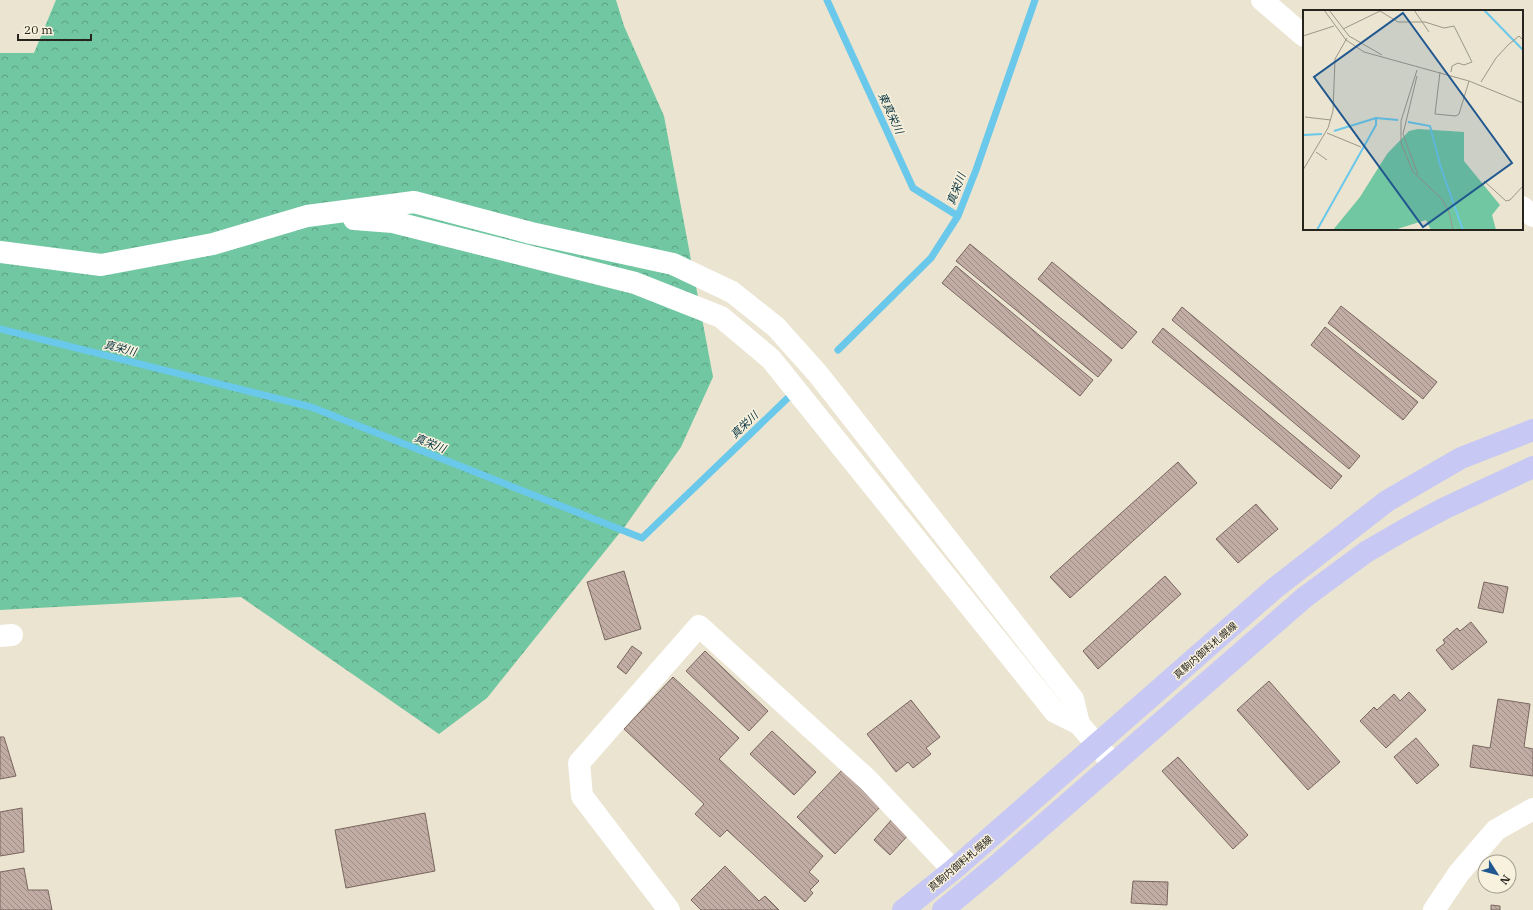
<svg xmlns="http://www.w3.org/2000/svg" width="1533" height="910" font-family="'IBM Plex Serif','Noto Sans JP',serif">
  <style>
    .forest { fill: url(#forest-crowns) }
    .lines { fill: none; stroke-linecap: round; stroke-linejoin: round }
    .stream { stroke: #6ac8ea; stroke-width: 7 }
    .building { fill: url(#building-back-hatch); stroke: #79665f }
    .minor { stroke: #fff; stroke-width: 22 }
    .major { stroke: #c7c8f4; stroke-width: 22 }
    .labels { text-anchor: middle; stroke-width: 3; stroke-linejoin: round; paint-order: stroke }
    .street-label { font-size: 10px; fill: #27241d; stroke: #f8f1dd }
    .water-label { font-size: 11px; font-style: italic; fill: #043240; stroke: #f8f1dd }
    .inset-river { fill: none; stroke: #6ac8ea; stroke-width: 2 }
    .inset-road { fill: none; stroke: #9c9788; stroke-width: 1 }
    .view { fill: #20578f; fill-opacity: 0.15; stroke: #20578f; stroke-width: 2 }
    .inset-edge { fill: none; stroke: #27241d; stroke-width: 2 }
  </style>
  <defs>
    <pattern id="forest-crowns" width="20" height="18" patternUnits="userSpaceOnUse"><rect width="20" height="18" fill="#71c7a1"/><path d="M2 6a3 3 0 1 1 6 0M12 15a3 3 0 1 1 6 0" fill="none" stroke="#5da183"/></pattern>
    <pattern id="building-back-hatch" width="6" height="6" patternUnits="userSpaceOnUse"><rect width="6" height="6" fill="#c2ada5"/><path d="M-1 5l2 2M0 0l6 6M5-1l2 2" fill="none" stroke="#9e8d86"/></pattern>
  </defs>
  <rect width="100%" height="100%" fill="#eae4d0"/>
  <path class="forest" d="M56,0H616L624,26L664,116L713,377L681,447L626,525L487,698L439,734L241,597L0,610V53H34Z"/>
  <g class="lines">
    <path class="stream" d="M827,0L913,188L958,216
      M0,329L311,407L642,538L794,392
      M838,350L931,258L958,216L976,170L1035,0"/>
  </g>
  <path class="building" d="M970,244L1112,360L1098,377L956,261Z
    M1052,262L1137,332L1122,349L1038,279Z
    M956,266L1093,380L1080,396L942,283Z
    M1341,306L1437,382L1423,399L1328,323Z
    M1182,307L1360,456L1349,469L1172,320Z
    M1325,327L1418,402L1403,420L1311,345Z
    M1163,328L1342,476L1331,489L1152,342Z
    M1178,462L1197,483L1070,598L1050,577Z
    M1256,504L1278,529L1238,563L1216,539Z
    M624,571L641,629L605,640L587,582Z
    M1165,576L1181,594L1098,669L1083,651Z
    M1484,582L1508,587L1503,613L1478,608Z
    M1471,622L1487,642L1452,670L1436,650L1445,643L1443,640L1457,628L1460,631Z
    M632,646L642,653L626,674L617,667Z
    M705,651L768,711L749,731L686,671Z
    M673,677L739,738L719,759L823,856L809,872L819,881L810,890L813,893L805,902L727,830L720,837L695,814L704,804L624,729Z
    M1269,681L1340,762L1308,790L1237,710Z
    M1409,692L1426,710L1386,748L1360,721L1374,707L1377,710L1394,694L1400,701Z
    M1498,699L1530,704L1524,747L1533,749V776L1470,767L1473,745L1490,748Z
    M911,700L940,737L926,748L931,754L913,768L908,762L896,772L867,734Z
    M772,731L816,772L794,795L750,754Z
    M0,737H4L16,776L0,779Z
    M1416,738L1439,765L1417,784L1394,757Z
    M1178,757L1248,835L1233,849L1162,771Z
    M845,767L883,804L835,854L797,817Z
    M22,808L24,852L0,856V812Z
    M425,813L435,871L346,888L335,830Z
    M893,818L910,833L890,855L874,840Z
    M725,866L759,901L765,896L779,910H701L691,900Z
    M24,868L28,890H48L52,910H0V872Z
    M1133,881L1168,882L1167,905L1131,903Z
    M1491,905L1500,906V910H1491Z"/>
  <g class="lines">
    <path class="minor" d="M1262,0L1304,36
      M1522,207L1533,216
      M354,219L393,222L635,283L721,317L771,359L1055,712L1079,724L1113,764
      M0,252L101,265L213,244L307,216L414,202L531,233L673,264L732,292L776,327L818,374L1073,699L1079,724
      M0,636L12,635
      M669,910L582,796L579,763L699,626L868,780L953,870
      M1434,910L1459,873L1496,830L1533,809"/>
    <path class="major" d="M903,910L953,870L1275,588L1387,501L1461,458L1533,430
      M943,910L996,866L1305,597L1366,552L1404,530L1443,509L1533,467"/>
  </g>
  <g class="labels">
    <g class="street-label">
      <text transform="translate(1205 650) rotate(-41)" y="4">真駒内御料札幌線</text>
      <text transform="translate(960 863) rotate(-40)" y="4">真駒内御料札幌線</text>
    </g>
    <g class="water-label">
      <text transform="translate(891 113) rotate(65)" y="4">東真栄川</text>
      <text transform="translate(956 189) rotate(-70)" y="4">真栄川</text>
      <text transform="translate(120 348) rotate(14)" y="4">真栄川</text>
      <text transform="translate(744 425) rotate(-44)" y="4">真栄川</text>
      <text transform="translate(430 443) rotate(22)" y="4">真栄川</text>
    </g>
  </g>
  <g transform="translate(1303 10)">
    <rect width="220" height="220" fill="#eae4d0"/>
    <path d="M115,119L161,122V151L197,195L189,205L193,220H128L123,210L91,220H30L57,187L84,144L106,121Z" fill="#71c7a1"/>
    <path class="inset-river" d="M181,0L220,40M105,112L127,116L138,158L160,220M31,121L73,108L95,110M0,122V136M1,125L19,124M14,220L73,115V108"/>
    <path class="inset-road" d="M21,0L43,30L61,42L166,71L220,93M26,0L46,26L79,45M111,0L126,22M40,19L77,1L95,12H122L141,18L151,16L169,52L161,55L155,53L149,56L148,62M0,26L31,16M114,60L98,111V133L110,162L139,189L146,202L150,220M137,62L132,104L153,106L156,104L166,71M114,66L100,124L115,165M178,72L193,48L205,35L216,26L220,30M2,107L28,110M24,123L58,137M13,142L24,150M0,160L25,118L30,101L32,49L44,28M181,171L203,191L207,190L220,176"/>
    <path class="view" d="M100,3L209,153L120,217L11,67Z"/>
    <rect width="220" height="220" class="inset-edge"/>
  </g>
  <g transform="translate(1497 874) rotate(126)"><circle r="19" fill="#f8f1dd" stroke="#a49f90"/>
  <path d="M0-3L7 15L0 10L-7 15Z" fill="#20578f"/>
  <text y="-6" font-size="11" font-weight="bold" text-anchor="middle" fill="#27241d">N</text>
  </g>
  <path d="M18 34v6h73v-6" fill="none" stroke="#27241d" stroke-width="2"/>
  <text x="24" y="34" font-size="12" fill="#27241d" stroke="#f8f1dd" stroke-width="3" paint-order="stroke">20 m</text>
</svg>
